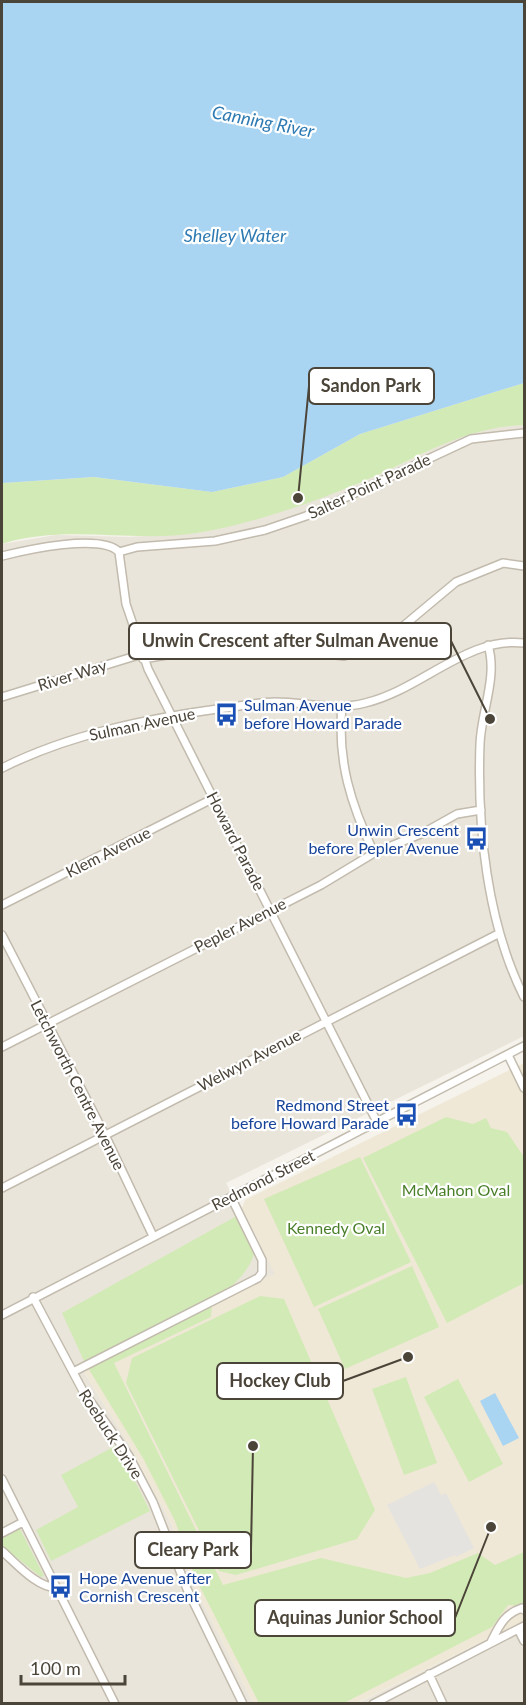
<svg xmlns="http://www.w3.org/2000/svg" width="526" height="1705" font-family="Lato,sans-serif">
  <style>
    .residential { fill: #eae5da }
    .education { fill: #efe8d6 }
    .green { fill: #d2eab5 }
    .parking { fill: #e5e3e0 }
    .water { fill: #a9d4f2 }
    .lines { fill: none; stroke-linecap: round; stroke-linejoin: round }
    .minor-casing { stroke: #c2bbae; stroke-width: 10 }
    .minor { stroke: #fff; stroke-width: 7 }
    .labels { text-anchor: middle; stroke-width: 4.5; stroke-linejoin: round; paint-order: stroke }
    .street-label { font-size: 16px; fill: #4b4439; stroke: #fff }
    .transit-label { font-size: 16px; fill: #164399; stroke: #fff; text-anchor: start }
    .park-label { font-size: 16px; fill: #4a7f2a; stroke: #fff }
    .water-label { font-size: 18px; font-style: italic; fill: #2e7ab2; stroke: #fff }
    .leader { fill: none; stroke: #4b4439; stroke-width: 2 }
    .callout-dot { fill: #4b4439; stroke: #fff; stroke-width: 2 }
    .callout { fill: #fff; stroke: #4b4439; stroke-width: 2 }
    .callout-label { font-size: 18px; text-anchor: middle; font-weight: bold; fill: #4b4439 }
  </style>
  <rect width="100%" height="100%" fill="#f6f3ec"/>
  <path class="residential" d="M524,425V1036L226,1183L276,1274L81,1367L130,1446L171,1523L194,1585L253,1703H2V544L56,535L129,537L197,533L273,514L363,482L462,435L496,426Z
    M524,1621V1703H358Z"/>
  <path class="education" d="M524,1063V1621L357,1703H253L194,1585L171,1523L130,1446L81,1367L275,1274L242,1208L245,1200Z"/>
  <path class="green" d="M524,383V425C462,427 418,458 362,482C311,503 252,524 197,533C132,543 64,524 2,544V483L94,477L212,492L283,477L360,434Z
    M446,1117L473,1124L486,1118L491,1128L507,1132L524,1157V1283L447,1323L363,1158Z
    M360,1157L411,1262L314,1307L264,1199Z
    M242,1213C246,1220 251,1227 253,1234C263,1263 232,1287 212,1302L211,1317L114,1363L223,1585L321,1558L406,1578L430,1573L478,1553L495,1565L524,1552V1606L508,1605L492,1627L344,1703H259L195,1577L175,1521L143,1458L85,1363L62,1313Z
    M412,1266L439,1327L345,1369L318,1309Z
    M260,1296L284,1299L375,1510L357,1539L236,1575L219,1571L126,1383L132,1358Z
    M406,1377L437,1463L404,1475L372,1389Z
    M458,1379L503,1464L469,1482L424,1397Z
    M117,1445L150,1511L51,1561L36,1530L78,1507L61,1475Z
    M19,1527L44,1576L41,1577L2,1546V1536Z"/>
  <path class="parking" d="M434,1482L441,1495L446,1493L474,1548L456,1557L455,1555L420,1569L387,1505Z"/>
  <path class="water" d="M2,2H524V383L360,434L283,477L212,492L94,477L2,483Z
    M495,1393L519,1438L503,1446L480,1401Z"/>
  <g class="lines">
    <defs>
      <path id="minor" d="M119,552L126,604L148,669L377,1122
        M2,556C26,550 101,533 119,552L137,547L215,541L265,530L306,516L471,439L524,433
        M488,645C498,677 481,712 480,744C477,827 487,923 524,997
        M143,659L219,646L257,645L344,656L383,643L456,582L503,563L524,566
        M2,697L142,654
        M342,706C337,761 351,805 374,853
        M2,768C70,734 149,718 225,708C241,706 258,702 275,702C305,702 335,711 365,703C421,690 467,636 524,643
        M2,905L214,798
        M2,935L105,1135L153,1236
        M2,1047L321,885L374,853L423,833L457,814L481,810
        M508,1055L524,1088
        M2,1188L498,934
        M33,1297L83,1391L129,1456L153,1502L187,1589L243,1704
        M2,1315L524,1046
        M73,1372L258,1278L262,1273V1260L231,1197
        M2,1479L115,1704
        M2,1533L23,1522
        M2,1551C17,1564 36,1587 57,1588
        M519,1631L524,1641
        M491,1642C499,1626 504,1614 522,1608L524,1610
        M429,1674L443,1704
        M373,1704L524,1626"/>
    </defs>
    <use href="#minor" class="minor-casing"/>
    <use href="#minor" class="minor"/>
  </g>
  <defs>
    <symbol id="bus-bare" viewBox="-9 -9 18 18"><path d="M-5-6H5V4H4V6H2V4H-2V6H-4V4H-5ZM-3.5-4V0h7V-4ZM-3.5 1.2v1.5H-2V1.2ZM2 1.2v1.5H3.5V1.2Z" fill="#1a4fb4" stroke="#fff" stroke-width="2.5" paint-order="stroke"/></symbol>
  </defs>
  <g fill-rule="evenodd">
    <use href="#bus-bare" x="210" y="698" width="33" height="33"/>
    <use href="#bus-bare" x="460" y="822" width="33" height="33"/>
    <use href="#bus-bare" x="390" y="1098" width="33" height="33"/>
    <use href="#bus-bare" x="44" y="1570" width="33" height="33"/>
  </g>
  <g class="labels">
    <g class="street-label">
      <text transform="translate(369 486) rotate(-25)" y="6">Salter Point Parade</text>
      <text transform="translate(72 675) rotate(-17)" y="6">River Way</text>
      <text transform="translate(142 724) rotate(-12)" y="6">Sulman Avenue</text>
      <text transform="translate(236 841) rotate(63)" y="6">Howard Parade</text>
      <text transform="translate(108 852) rotate(-27)" y="6">Klem Avenue</text>
      <text transform="translate(240 925) rotate(-27)" y="6">Pepler Avenue</text>
      <text transform="translate(249 1060) rotate(-28)" y="6">Welwyn Avenue</text>
      <text transform="translate(78 1085) rotate(63)" y="6">Letchworth Centre Avenue</text>
      <text transform="translate(263 1180) rotate(-27)" y="6">Redmond Street</text>
      <text transform="translate(111 1434) rotate(57)" y="6">Roebuck Drive</text>
    </g>
    <g class="transit-label">
      <text x="244" y="711">Sulman Avenue<tspan x="244" dy="18">before Howard Parade</tspan></text>
      <text x="459" y="836" text-anchor="end">Unwin Crescent<tspan x="459" dy="18">before Pepler Avenue</tspan></text>
      <text x="389" y="1111" text-anchor="end">Redmond Street<tspan x="389" dy="18">before Howard Parade</tspan></text>
      <text x="79" y="1584">Hope Avenue after<tspan x="79" dy="18">Cornish Crescent</tspan></text>
    </g>
    <g class="park-label">
      <text x="456" y="1196">McMahon Oval</text>
      <text x="336" y="1234">Kennedy Oval</text>
    </g>
    <g class="water-label">
      <text transform="translate(263 122) rotate(11)" y="6">Canning River</text>
      <text x="235" y="242">Shelley Water</text>
    </g>
  </g>
  <path class="leader" d="M298 498L309 386M490 719L451 641M408 1357L343 1381M253 1446L251 1550M491 1527L455 1618"/>
  <g class="callout-dot">
    <circle cx="298" cy="498" r="6"/>
    <circle cx="490" cy="719" r="6"/>
    <circle cx="408" cy="1357" r="6"/>
    <circle cx="253" cy="1446" r="6"/>
    <circle cx="491" cy="1527" r="6"/>
  </g>
  <g class="callout">
    <rect x="309" y="368" width="125" height="36" rx="6"/>
    <rect x="129" y="623" width="322" height="36" rx="6"/>
    <rect x="217" y="1363" width="126" height="36" rx="6"/>
    <rect x="135" y="1532" width="116" height="36" rx="6"/>
    <rect x="255" y="1600" width="200" height="36" rx="6"/>
  </g>
  <g class="callout-label">
    <text x="371" y="392">Sandon Park</text>
    <text x="290" y="647">Unwin Crescent after Sulman Avenue</text>
    <text x="280" y="1387">Hockey Club</text>
    <text x="193" y="1556">Cleary Park</text>
    <text x="355" y="1624">Aquinas Junior School</text>
  </g>
  <rect width="526" height="1705" fill="none" stroke="#4b4439" stroke-width="6"/>
  <path d="M21 1675v9h104v-9" fill="none" stroke="#4b4439" stroke-width="3"/>
  <text x="30" y="1675" font-size="18" fill="#4b4439" stroke="#ffffff" stroke-width="4.5" paint-order="stroke">100 m</text>
</svg>
